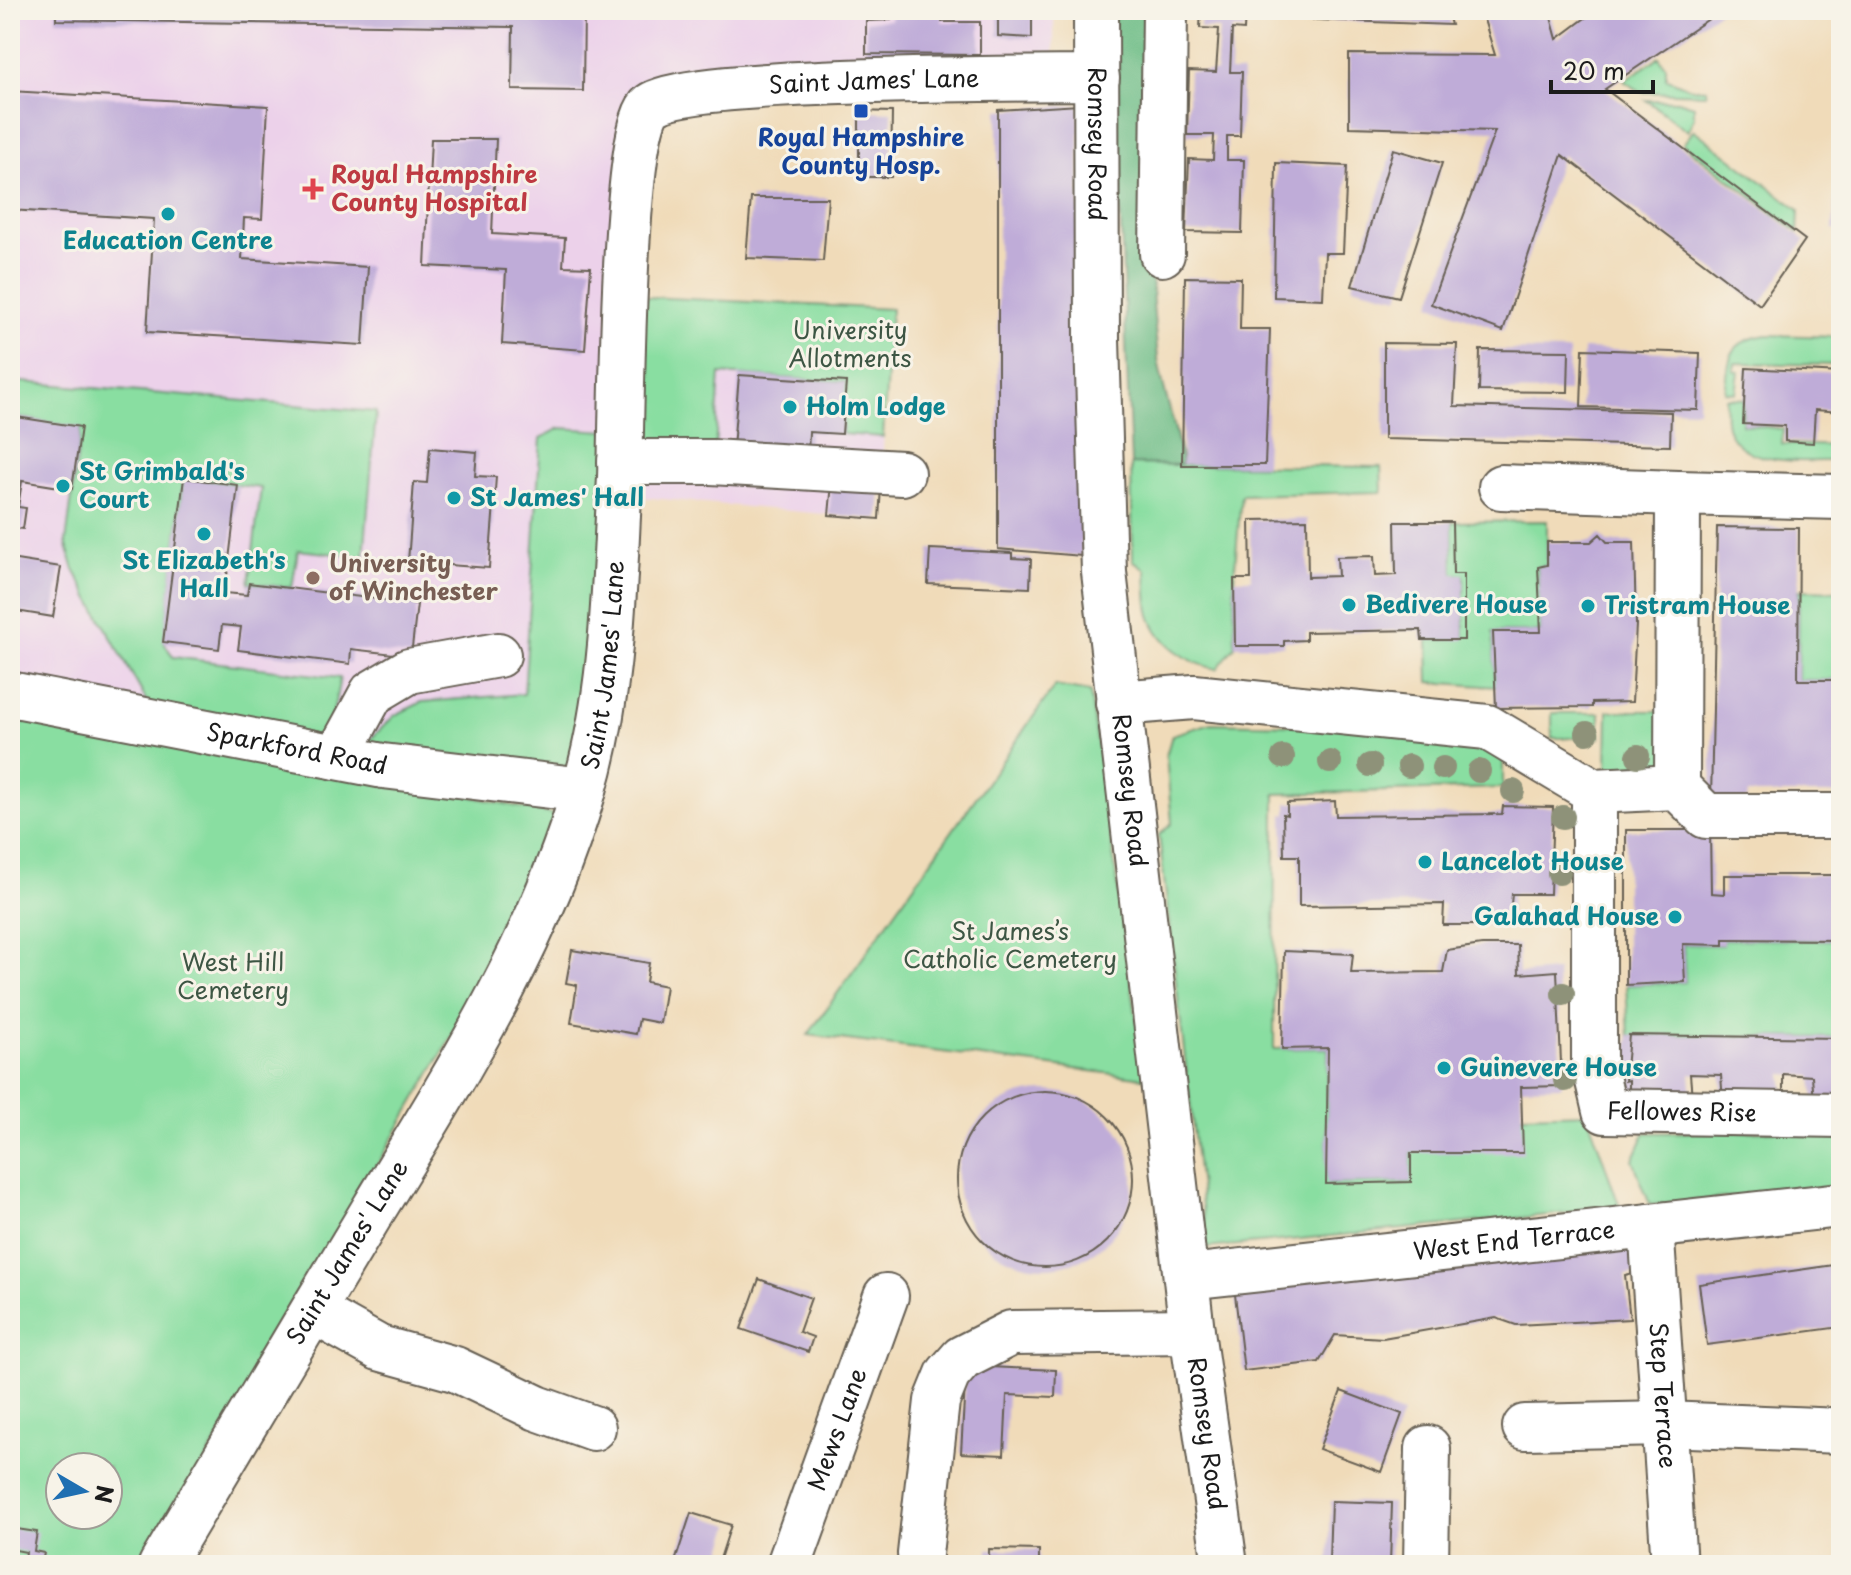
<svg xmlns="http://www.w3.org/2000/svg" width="1851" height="1575" font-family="'Playpen Sans',sans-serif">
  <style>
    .built { fill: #ecd1ea }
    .green { fill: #89dea1; stroke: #527d5e; stroke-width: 2; fill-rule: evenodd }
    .forest { fill: #6ebd87; stroke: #456c52; stroke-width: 2 }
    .building { fill: #bfacd8 }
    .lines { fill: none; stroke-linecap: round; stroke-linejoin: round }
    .minor-casing { stroke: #665f53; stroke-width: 48 }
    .major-casing { stroke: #665f53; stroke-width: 48 }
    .minor { stroke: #fff; stroke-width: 44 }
    .major { stroke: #fff; stroke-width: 44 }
    .tree { fill: #8e9279 }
    .transit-dot { fill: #1a4fb4; stroke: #f7f3e8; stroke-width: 3 }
    .health-dot { fill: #e0444e; stroke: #f7f3e8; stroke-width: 3 }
    .culture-dot { fill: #0f9aa8; stroke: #f7f3e8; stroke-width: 3 }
    .education-dot { fill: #8d6e63; stroke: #f7f3e8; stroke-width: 3 }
    .labels { text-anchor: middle; stroke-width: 6; stroke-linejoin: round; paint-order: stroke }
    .street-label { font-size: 24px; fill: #1c1c1c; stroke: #f7f3e8 }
    .transit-label { font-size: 24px; font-weight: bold; fill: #164399; stroke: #f7f3e8 }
    .health-label { font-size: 24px; font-weight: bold; fill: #be3a42; stroke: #f7f3e8; text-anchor: start }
    .culture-label { font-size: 24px; font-weight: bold; fill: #0d838f; stroke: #f7f3e8; text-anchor: start }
    .park-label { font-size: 24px; fill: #3d5644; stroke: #f7f3e8 }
    .education-label { font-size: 24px; font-weight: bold; fill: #785e54; stroke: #f7f3e8; text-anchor: start }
  </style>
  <rect width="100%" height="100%" fill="#f7f3e8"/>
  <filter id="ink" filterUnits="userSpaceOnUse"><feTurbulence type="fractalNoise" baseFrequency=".0125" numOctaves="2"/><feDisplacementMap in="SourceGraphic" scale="16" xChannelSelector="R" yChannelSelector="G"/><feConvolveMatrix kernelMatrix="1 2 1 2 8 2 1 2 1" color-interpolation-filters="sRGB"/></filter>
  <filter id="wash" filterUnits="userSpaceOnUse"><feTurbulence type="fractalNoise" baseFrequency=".006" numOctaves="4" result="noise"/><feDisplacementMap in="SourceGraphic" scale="32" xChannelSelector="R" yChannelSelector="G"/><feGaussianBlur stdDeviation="1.8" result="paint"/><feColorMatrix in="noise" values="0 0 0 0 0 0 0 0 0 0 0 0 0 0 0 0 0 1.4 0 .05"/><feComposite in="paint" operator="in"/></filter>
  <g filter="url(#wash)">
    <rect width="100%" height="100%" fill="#f0dbb9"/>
    <path class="built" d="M10,10H1054V62L675,73L639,90L626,296L891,309L879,519L619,495L584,790L10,694Z"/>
    <path class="green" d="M1659,57L1666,67V78L1689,88L1707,89L1706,94L1641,92L1624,81Z
      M1646,100L1678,101L1694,106V117L1688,131Z
      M1694,130L1799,210L1798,232L1683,144Z
      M626,296L891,309L883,437L842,434L845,382L720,374L715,449L621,452L584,790L350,759L395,715L422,702L524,694L541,438L560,428L622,432Z
      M1767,335L1840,337L1839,365L1735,363L1734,371L1739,372L1736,393L1725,392C1730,357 1727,341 1767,335Z
      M10,381L376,412L364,557L298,550L292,588L249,583L261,488L184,478L164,642L173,657L340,678L327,743L150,707L74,570L66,542L81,428L10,416Z
      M1726,398L1744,399L1742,424L1783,429L1782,444L1841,446V461C1807,460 1743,469 1728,429C1724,420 1726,408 1726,398Z
      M1131,464L1381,467L1382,492L1241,495L1234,579L1235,646L1217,669C1189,664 1159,644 1150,615C1146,602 1147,584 1146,570L1133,560Z
      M1547,521V565L1538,567L1541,632H1493L1496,687L1429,682L1428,640L1464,639V575L1453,574L1452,522Z
      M1799,590L1841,591V680H1798Z
      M1055,686L1090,692L1145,1078L808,1035Z
      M10,710L379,776L555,815L512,933L145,1565H10ZM60,1467H108V1515H60Z
      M1608,711H1668L1669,770H1607Z
      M1552,713H1600V738H1552Z
      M1211,723L1429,728L1503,747V788L1275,794L1274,1049L1328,1048L1327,1184L1410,1182L1411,1153L1522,1115L1587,1113L1620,1208L1207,1248L1159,835L1172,823L1166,756L1172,735Z
      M1724,939L1841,940V1038L1629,1035L1626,985L1685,982L1683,944L1723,945Z
      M1841,1130V1187L1650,1205L1633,1160L1645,1133Z"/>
    <path class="forest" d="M1112,10H1147C1148,126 1145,242 1158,358C1163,395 1178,428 1182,465L1131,464Z"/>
    <g id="blocks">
      <path class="building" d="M56,10H584L583,91L512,90L513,27L56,20Z
        M891,10H942V22H980V55L866,54V21L891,20Z
        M998,10H1032V38L998,36Z
        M1201,10H1245L1244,30L1232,29L1230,72H1242L1240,136H1227V160H1244L1242,233L1186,232L1189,159L1213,160L1214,135H1187L1189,71L1216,72L1219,29L1200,28Z
        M1294,10H1447L1451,25L1293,19Z
        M1481,10H1549L1557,39L1596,10H1722L1605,89L1805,240L1760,305L1562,155L1503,331L1431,304L1495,131L1349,127V54L1495,55Z
        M10,91L268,106L262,219L244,218L242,259L368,267L363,345L147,332L154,219L10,210Z
        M1079,105L1082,556L998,549V110Z
        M859,111L892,112L891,177H859Z
        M431,139H496L492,234L565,238L563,266L591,267L585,350L502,344L506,270L425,266Z
        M1393,149L1442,163L1399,297L1352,286Z
        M1276,163L1347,166L1343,253H1325L1323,299L1274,297Z
        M1836,182L1841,183V230H1833Z
        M751,198H828L823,261L746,258Z
        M1185,277L1241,278L1240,329H1270L1265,465H1182Z
        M1384,343L1457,344L1454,406L1671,412L1670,446L1384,439Z
        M1583,349L1700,353L1698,410L1581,407Z
        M1480,350L1569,351L1568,392L1479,391Z
        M1746,368L1841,373V412L1815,410L1813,443L1785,441V426L1743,424Z
        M739,375L846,382L842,434L809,432L808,453L733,448Z
        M10,416L81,427L72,489L22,481L18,507L26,508L23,529L14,528L12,544Z
        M430,448L477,452L475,476L496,477L489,568L408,562L414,482L427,483Z
        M184,478L238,485L225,593L247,595L249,583L417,604L411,656L351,649L350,664L238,650L241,627L222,625L219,649L163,642Z
        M832,483L881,487L879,519L829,515Z
        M1307,519L1308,577L1338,576L1337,557L1374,556L1375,576L1396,575L1395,522H1452L1453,574H1464V640H1422L1421,630L1306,632V640L1284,641V646H1235L1234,579H1251L1250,520Z
        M1717,527L1799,528L1798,680H1841V794H1748L1747,800H1711Z
        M1600,534L1607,542H1634L1636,624L1632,702L1592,703V707L1496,708L1493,632H1541L1538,567L1547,565V542H1591Z
        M930,549L1012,553V558L1031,559L1030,588L928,584Z
        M10,559L61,567L53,617L10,610Z
        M1335,801L1336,816L1502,814L1503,806L1553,807L1550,894H1512L1509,925H1443L1444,904L1299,906V856H1284L1283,814L1287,815V803Z
        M1626,830H1710L1711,893L1724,894V875H1841V940L1724,939V945L1683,944L1685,982L1626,985Z
        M1482,945H1518L1519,974L1557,971L1562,1086L1521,1087L1523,1153H1411V1182L1326,1184L1328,1048L1282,1049L1284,951L1353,954L1351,973L1443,972L1447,950Z
        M572,950L649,963L646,982L666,986L660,1023L639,1019L636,1034L571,1023L577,985L566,983Z
        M1629,1035L1841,1038V1102H1814L1812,1076L1783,1074V1102H1723L1721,1075L1690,1074L1692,1098H1629V1080L1625,1081Z
        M957 1179a88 88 0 1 1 176 0a88 88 0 1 1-176 0Z
        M1639,1242L1642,1271L1625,1275L1630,1319L1516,1325L1496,1318L1383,1338L1335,1335L1319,1362L1244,1371L1234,1286Z
        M1841,1264V1327L1707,1345L1699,1284Z
        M759,1279L811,1298L799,1332L813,1337L808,1352L741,1329Z
        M966,1366L1056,1370L1055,1397L1007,1395L1004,1455L961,1453Z
        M1341,1391L1402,1414L1381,1472L1319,1449Z
        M1331,1501L1392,1503L1390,1564L1329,1562Z
        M691,1513L731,1525L718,1565H674Z
        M10,1528L37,1532L34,1551L44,1553L43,1558L75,1565H24L26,1552L10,1549Z
        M989,1549L1039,1550V1565H989Z"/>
    </g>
  </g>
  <g filter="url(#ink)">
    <use href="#blocks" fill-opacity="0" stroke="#665f53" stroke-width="2"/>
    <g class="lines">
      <defs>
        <g id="minor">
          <path d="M1162,254L1165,10"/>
          <path d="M620,462H711L902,473"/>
          <path d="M1501,487L1678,493"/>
          <path id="s1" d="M10,694L383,766L584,790"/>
          <path d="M1118,703L1194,697L1487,727L1594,791L1677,787L1706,816H1841"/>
          <path d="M337,757L372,693L409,671L498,655"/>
          <path d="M1677,787L1678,493L1841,497"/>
          <path id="s2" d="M1594,791V1064L1605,1111L1841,1115"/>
          <path id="s3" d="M1651,1226L1674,1565"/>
          <path id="s4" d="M1188,1277L1841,1205"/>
          <path d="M313,1311L379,1348L455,1369L537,1408L593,1428"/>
          <path d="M1525,1427L1665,1424L1841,1431"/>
          <path d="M920,1554L937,1401L948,1374L962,1358L1011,1333L1192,1331"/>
          <path id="s5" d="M161,1565C232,1446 303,1326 375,1207C457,1073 540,942 584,790C614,688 614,582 620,477C622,423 622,128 651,105C689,77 1028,79 1097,78"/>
          <path id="s6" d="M789,1565L886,1296"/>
          <path d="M1426,1565L1428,1448"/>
        </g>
        <g id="major">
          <path id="s7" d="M1096,10L1097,340L1104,572L1192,1331L1225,1565"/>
        </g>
      </defs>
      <use href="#minor" class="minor-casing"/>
      <use href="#major" class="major-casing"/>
      <use href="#minor" class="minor"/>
      <use href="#major" class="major"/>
    </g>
    <g class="tree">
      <circle cx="1587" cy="733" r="12"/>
      <circle cx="1638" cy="756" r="12"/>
      <circle cx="1283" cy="757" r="12"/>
      <circle cx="1330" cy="762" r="12"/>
      <circle cx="1370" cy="765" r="12"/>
      <circle cx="1409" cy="766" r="12"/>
      <circle cx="1443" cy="768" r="12"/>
      <circle cx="1479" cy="771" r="12"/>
      <circle cx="1513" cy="791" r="12"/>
      <circle cx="1563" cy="817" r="12"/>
      <circle cx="1559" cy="873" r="12"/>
      <circle cx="1563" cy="994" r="12"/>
      <circle cx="1565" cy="1080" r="12"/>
    </g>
  </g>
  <rect class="transit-dot" x="853" y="103" width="16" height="16" rx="4"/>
  <path class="health-dot" d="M309 177h8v8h8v8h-8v8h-8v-8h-8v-8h8z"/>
  <g class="culture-dot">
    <circle cx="168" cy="214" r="8"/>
    <circle cx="790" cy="407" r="8"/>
    <circle cx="63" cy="486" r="8"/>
    <circle cx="454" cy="498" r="8"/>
    <circle cx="204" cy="534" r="8"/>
    <circle cx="1349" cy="605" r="8"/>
    <circle cx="1588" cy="606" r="8"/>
    <circle cx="1425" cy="862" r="8"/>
    <circle cx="1675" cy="917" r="8"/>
    <circle cx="1444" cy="1068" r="8"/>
  </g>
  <circle class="education-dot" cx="313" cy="578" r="8"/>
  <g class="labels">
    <g class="street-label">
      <text dy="8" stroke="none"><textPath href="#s5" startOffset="1802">Saint James' Lane</textPath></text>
      <text dy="8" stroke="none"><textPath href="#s7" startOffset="134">Romsey Road</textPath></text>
      <text dy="8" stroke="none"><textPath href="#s5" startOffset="1012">Saint James' Lane</textPath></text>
      <text dy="8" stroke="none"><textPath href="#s1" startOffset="292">Sparkford Road</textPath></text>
      <text dy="8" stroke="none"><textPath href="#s7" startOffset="782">Romsey Road</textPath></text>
      <text dy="8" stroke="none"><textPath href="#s2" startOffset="398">Fellowes Rise</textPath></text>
      <text dy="8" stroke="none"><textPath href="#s4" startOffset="328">West End Terrace</textPath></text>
      <text dy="8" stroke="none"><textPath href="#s5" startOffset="364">Saint James' Lane</textPath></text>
      <text dy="8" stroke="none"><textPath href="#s3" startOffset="170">Step Terrace</textPath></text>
      <text dy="8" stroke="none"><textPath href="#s6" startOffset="144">Mews Lane</textPath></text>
      <text dy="8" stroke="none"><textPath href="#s7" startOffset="1430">Romsey Road</textPath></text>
    </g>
    <g class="transit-label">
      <text x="861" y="146">Royal Hampshire<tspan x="861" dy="28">County Hosp.</tspan></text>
    </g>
    <g class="health-label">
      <text x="331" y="183">Royal Hampshire<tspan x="331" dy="28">County Hospital</tspan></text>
    </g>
    <g class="culture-label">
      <text x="168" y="249" text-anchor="middle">Education Centre</text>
      <text x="806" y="415">Holm Lodge</text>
      <text x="79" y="480">St Grimbald's<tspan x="79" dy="28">Court</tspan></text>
      <text x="470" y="506">St James' Hall</text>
      <text x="204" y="569" text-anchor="middle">St Elizabeth's<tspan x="204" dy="28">Hall</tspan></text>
      <text x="1365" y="613">Bedivere House</text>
      <text x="1604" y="614">Tristram House</text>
      <text x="1441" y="870">Lancelot House</text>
      <text x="1659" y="925" text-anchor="end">Galahad House</text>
      <text x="1460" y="1076">Guinevere House</text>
    </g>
    <g class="park-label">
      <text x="850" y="339">University<tspan x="850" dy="28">Allotments</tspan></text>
      <text x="1010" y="940">St James’s<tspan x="1010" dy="28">Catholic Cemetery</tspan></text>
      <text x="233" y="971">West Hill<tspan x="233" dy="28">Cemetery</tspan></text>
    </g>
    <g class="education-label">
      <text x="329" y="572">University<tspan x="329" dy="28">of Winchester</tspan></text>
    </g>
  </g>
  <rect width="1851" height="1575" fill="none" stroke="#f7f3e8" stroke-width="40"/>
  <g transform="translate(84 1491) rotate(99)"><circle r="38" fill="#f7f3e8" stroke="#9f9d96" stroke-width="2"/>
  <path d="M0-6L14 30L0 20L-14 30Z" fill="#1f6fb2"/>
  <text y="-12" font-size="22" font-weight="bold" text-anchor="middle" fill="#1c1c1c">N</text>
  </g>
  <path d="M1551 80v12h102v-12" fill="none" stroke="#1c1c1c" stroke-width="4"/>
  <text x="1563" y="80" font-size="24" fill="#1c1c1c" stroke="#f7f3e8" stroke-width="6" paint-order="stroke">20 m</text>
</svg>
